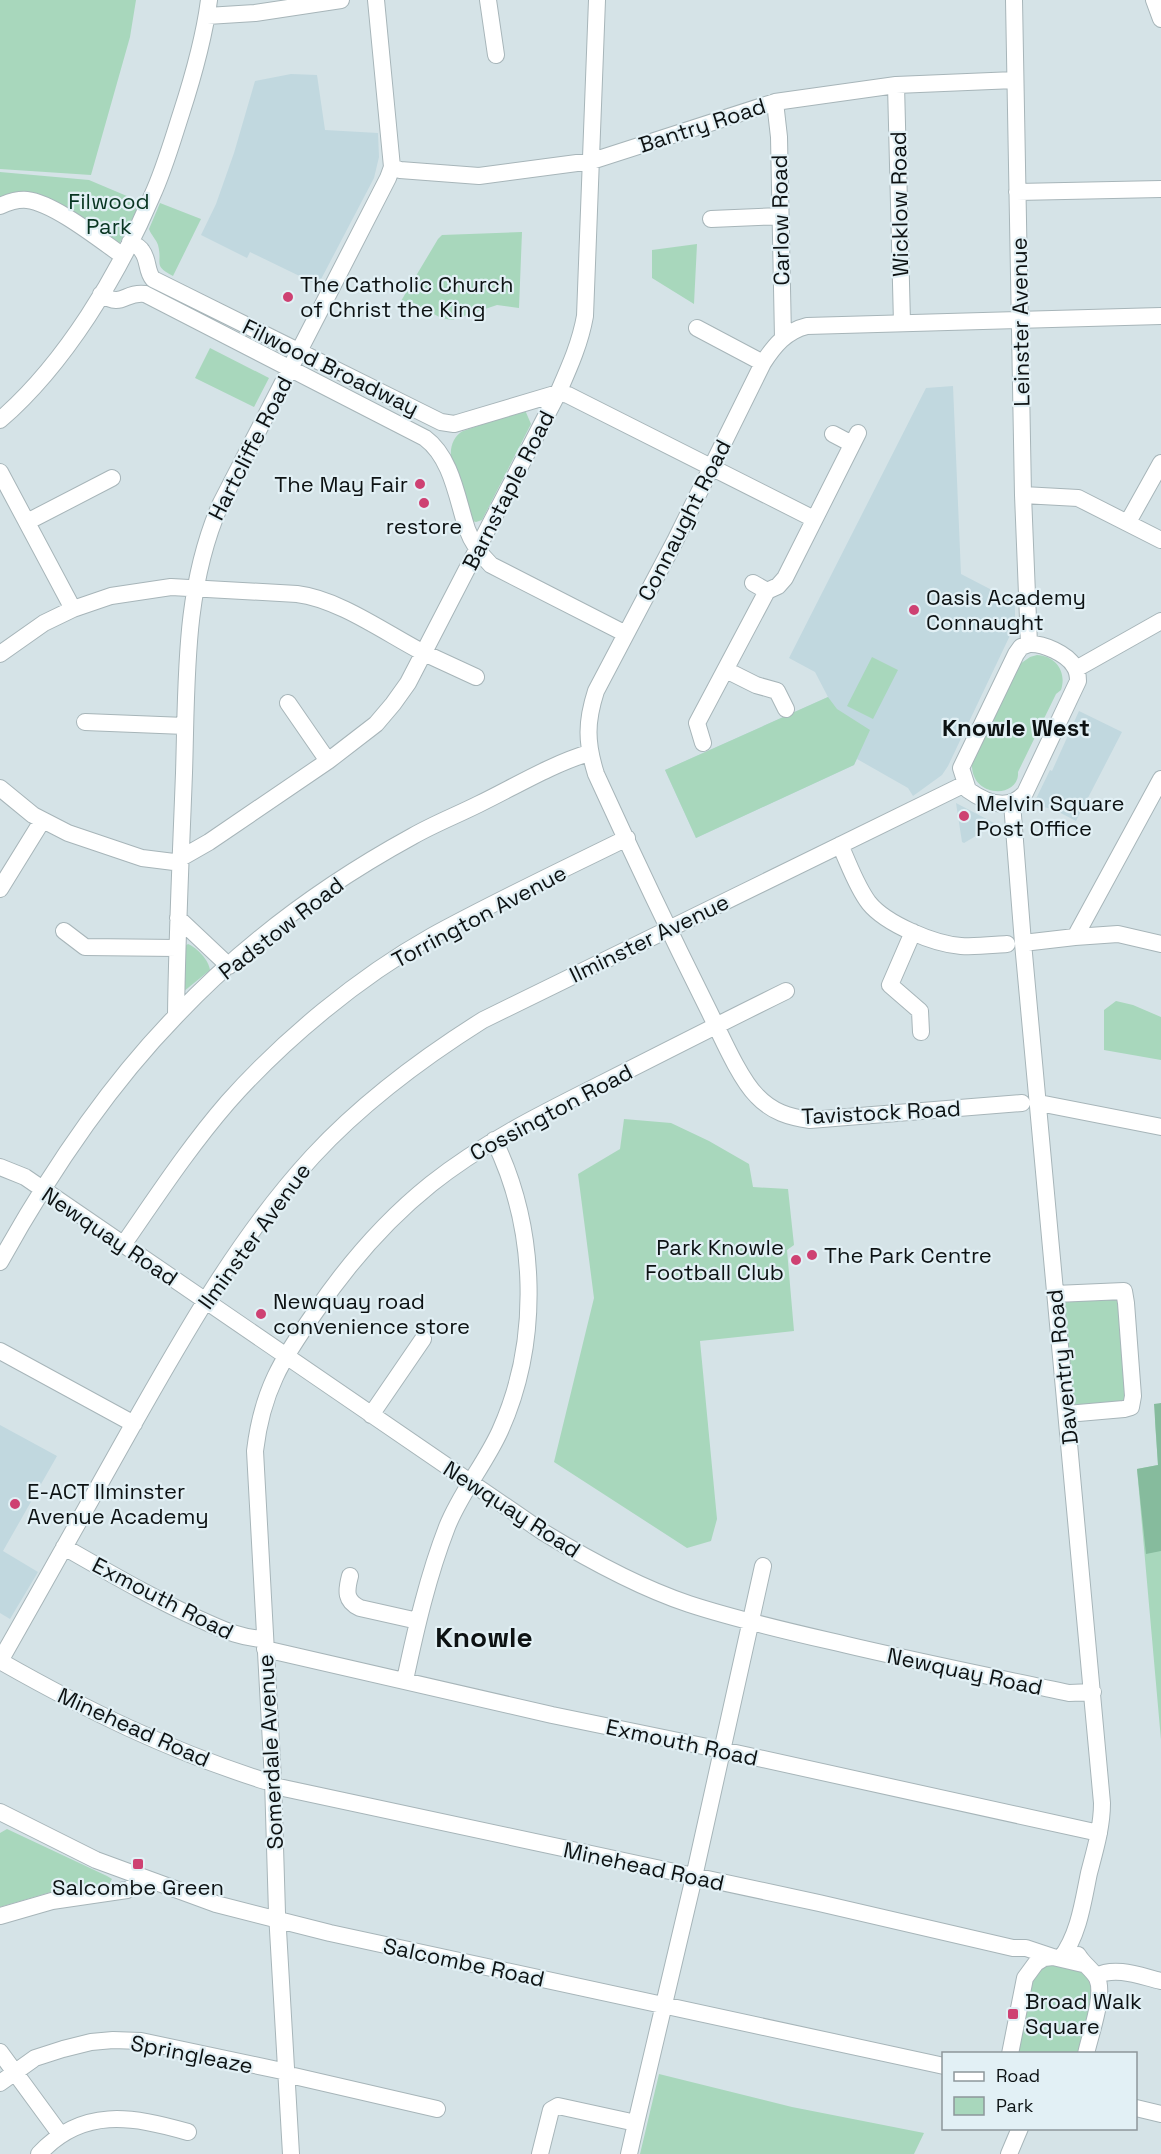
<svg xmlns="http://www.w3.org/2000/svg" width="1161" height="2154" font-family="'Space Grotesk',sans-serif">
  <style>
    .built { fill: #c1d8df }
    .green { fill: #a8d7bc }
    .forest { fill: #86bb9d }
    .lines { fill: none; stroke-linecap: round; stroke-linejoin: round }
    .minor-casing { stroke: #a7b5b9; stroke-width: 18 }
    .minor { stroke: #fff; stroke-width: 16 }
    .poi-dot { fill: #ce4172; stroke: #e2f0f5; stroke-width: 2 }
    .labels { text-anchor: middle; stroke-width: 4.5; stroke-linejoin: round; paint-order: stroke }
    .street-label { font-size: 22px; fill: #0d1213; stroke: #e2f0f5 }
    .park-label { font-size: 22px; fill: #083521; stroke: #e2f0f5 }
    .poi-label { font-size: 22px; fill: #0d1213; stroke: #e2f0f5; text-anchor: start }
    .neighbourhood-label { font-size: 24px; font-weight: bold; fill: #0d1213; stroke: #e2f0f5 }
    .district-label { font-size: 28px; font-weight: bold; fill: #0d1213; stroke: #e2f0f5 }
  </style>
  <rect width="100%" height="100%" fill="#d5e3e7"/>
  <path class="built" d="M291,74L317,75L325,130L378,133L379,157L374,178L318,285L250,252L247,258L201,235L216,204L234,153L255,81Z
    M953,386L961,574L1015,602V619L1014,627L948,766L942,775L913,796L908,788L857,759L854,765L696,838L665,770L828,697L815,672L789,658L926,388Z
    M1079,711L1122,732L1076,821L1053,809L1033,805L1050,770L1052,771Z
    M956,803L996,824L964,843L962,842Z
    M0,1425L57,1456L3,1551L38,1572L10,1619L0,1613Z"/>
  <path class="green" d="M0,0H136L130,37L91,175L0,169Z
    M0,172L89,180L141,202L117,248L48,201L0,199Z
    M160,203L201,219L173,276C152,265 163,264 158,245C156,239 151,235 149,229Z
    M522,232L519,308L497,305L452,320L441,318L412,302L401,301L438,239L442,235Z
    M697,244L694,304L652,278V250Z
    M210,348L269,378L254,407L195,378Z
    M525,410L531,424L482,520L476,522L472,521L451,456C450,446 454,436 463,431Z
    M1037,655C1056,656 1067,672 1061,690L1056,694L1018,772C1020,799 970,799 972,763L1020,664L1030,657Z
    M872,657L898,670L873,719L847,706Z
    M828,697L837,709L870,730L854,765L696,838L665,770Z
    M188,944C197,948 209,960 210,970L183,992L185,946Z
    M1116,1001L1133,1005L1161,1017V1060L1104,1050V1010Z
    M624,1119L671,1123L709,1141L749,1164L753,1187L788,1189L794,1245L787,1250L794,1331L700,1341L717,1519L711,1541L687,1548L554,1462L594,1298L578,1174L620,1149Z
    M1119,1298L1130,1405L1073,1408L1063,1299Z
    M1161,1403V1740L1137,1469L1158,1465L1155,1422Z
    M7,1829L107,1876L112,1879L109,1884L51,1892L0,1907V1833Z
    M1051,1964C1074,1968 1089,1968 1093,1995L1079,2053L1017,2054L1034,1976L1043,1967Z
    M659,2074L792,2107L924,2133L914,2154H640Z"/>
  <path class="forest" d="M1161,1403V1551L1146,1554L1137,1469L1158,1465L1154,1404Z"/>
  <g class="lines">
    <defs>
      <path id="minor" d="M488,0L496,55
        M1014,0L1023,495L1029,644
        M1154,0L1161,19
        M207,16L255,13L341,0
        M896,85L902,323
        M775,102L779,137L783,338
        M392,167L400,170L479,176L592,161L775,102L896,85L1015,80
        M1017,192L1161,189
        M0,206C9,202 17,199 27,200C54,203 100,240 123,256
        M711,219L780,216
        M130,242C134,244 140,247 142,251C149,260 146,271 153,279L441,422L454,424L558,393L568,395L814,519
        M101,294C123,309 124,291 145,294L425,438C452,458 457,499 467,529C472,543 480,554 491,565L626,634
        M697,328L763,363
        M0,420C65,364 119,274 152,196C164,170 172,142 181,114C193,77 204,39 209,0
        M833,434L852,444
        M0,472L73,609
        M1023,495L1078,498L1161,540
        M27,522L112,478
        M1128,522L1161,463
        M753,583L767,591
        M1029,644C1043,643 1067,654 1074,666C1077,670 1078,675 1078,681L1025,793C1009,812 985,802 968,790L961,768L1016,654L1021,647Z
        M0,654L44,623L73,609L111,596L171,587L297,594C339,599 387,634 424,653C441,661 459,669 476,677
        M1076,669L1161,621
        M726,670L756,685L777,691L786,709
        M288,703L328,761
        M85,722L185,726
        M703,743L697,723L767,591L778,586L785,578L858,433
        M0,788L33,815L68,833L142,858L174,862L209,842L328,761L376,724L393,704L408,683L558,393C569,368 580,344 585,316L597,0
        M1012,803L1023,943L1102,1803C1102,1827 1095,1850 1089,1873C1083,1902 1079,1934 1061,1958
        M840,845C849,864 856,886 869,903C886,924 934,944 961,946C976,947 992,945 1007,944
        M0,889L42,821
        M178,918L229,966
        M64,931L85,947L177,948
        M913,932L890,985L920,1011L921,1032
        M1075,937L1161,779
        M1023,943L1075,937L1118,934L1161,944
        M176,1015C177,934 181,854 184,773C187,681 183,589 221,503L388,178L392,167L376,0
        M1022,1103L810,1120C789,1117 772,1112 757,1096C739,1078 720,1033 708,1009C669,931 632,853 596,774C586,742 586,722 596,691L675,541L763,363C774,346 786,331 807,326L1161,316
        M1039,1103L1161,1127
        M0,1167L25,1177L543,1532C589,1560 638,1587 689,1604C735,1619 782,1630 830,1641C909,1660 989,1676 1069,1693L1093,1692
        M123,1245C157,1196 189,1147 228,1102C284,1039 359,977 432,936C496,901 562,870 627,838
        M0,1262C49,1174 105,1089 176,1016C244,944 327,883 413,836C434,824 457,815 479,804C514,787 552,764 589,753
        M1055,1294L1124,1291L1126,1303L1133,1396L1131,1407L1124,1409L1067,1414
        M0,1351L134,1424
        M371,1415L423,1339
        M64,1547C108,1572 152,1598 199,1619C222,1629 239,1638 264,1639
        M350,1576C346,1591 345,1601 360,1608L418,1621
        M265,1649L552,1715L722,1750L1099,1833
        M0,1661C45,1582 89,1503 134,1423C187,1330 240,1235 313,1156C363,1102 421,1059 483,1020L965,784
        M0,1661C86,1710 170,1751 265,1781L273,1780
        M405,1680C416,1628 428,1576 447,1527C461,1492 485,1464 500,1431C541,1340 537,1228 494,1140
        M274,1786L819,1903L1013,1948H1026L1053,1957
        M0,1812L96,1860L216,1904L330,1933L944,2066
        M0,1916L52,1901L127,1890L137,1884L139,1877
        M1078,1955C1083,1964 1092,1969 1097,1978C1105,1995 1090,2035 1086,2054
        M1096,1976C1116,1966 1140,1976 1161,1981
        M0,2052L60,2134
        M1010,2054L1025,1978L1036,1963L1044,1958L1053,1957L1083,1964
        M287,2076H294L437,2109
        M0,2083L35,2058L63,2049L91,2042L113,2040L141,2041L287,2072
        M1136,2108L1161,2114
        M39,2154C82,2107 132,2116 188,2132
        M291,2154L277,1913L273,1780L255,1451C262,1391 282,1359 316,1311C348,1264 386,1220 431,1184C484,1142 543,1113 603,1083C664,1052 725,1021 786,991
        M540,2154L551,2110L558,2106L636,2123L694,1877L763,1566
        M629,2154L636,2123
        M1009,2154L1020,2128"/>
    </defs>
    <use href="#minor" class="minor-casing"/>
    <use href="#minor" class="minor"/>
  </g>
  <g class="poi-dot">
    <circle cx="288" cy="297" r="6"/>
    <circle cx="420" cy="484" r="6"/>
    <circle cx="424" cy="503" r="6"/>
    <circle cx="914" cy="610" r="6"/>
    <circle cx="964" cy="816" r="6"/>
    <circle cx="812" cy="1255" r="6"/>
    <circle cx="796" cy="1260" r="6"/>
    <circle cx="261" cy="1314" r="6"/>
    <circle cx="15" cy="1504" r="6"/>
    <rect x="132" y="1858" width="12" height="12" rx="3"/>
    <rect x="1007" y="2008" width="12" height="12" rx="3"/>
  </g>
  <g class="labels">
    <g class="street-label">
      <text transform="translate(702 125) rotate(-18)" y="8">Bantry Road</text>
      <text transform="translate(899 204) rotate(-91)" y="8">Wicklow Road</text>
      <text transform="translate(780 220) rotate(-91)" y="8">Carlow Road</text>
      <text transform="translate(1020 322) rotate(-91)" y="8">Leinster Avenue</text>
      <text transform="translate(331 367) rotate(26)" y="8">Filwood Broadway</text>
      <text transform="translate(250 448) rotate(-63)" y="8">Hartcliffe Road</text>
      <text transform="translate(508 490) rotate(-63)" y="8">Barnstaple Road</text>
      <text transform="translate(684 520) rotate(-63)" y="8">Connaught Road</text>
      <text transform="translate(479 916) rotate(-28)" y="8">Torrington Avenue</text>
      <text transform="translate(281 928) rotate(-38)" y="8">Padstow Road</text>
      <text transform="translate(649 938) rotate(-26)" y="8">Ilminster Avenue</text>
      <text transform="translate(551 1112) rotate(-28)" y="8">Cossington Road</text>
      <text transform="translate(881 1112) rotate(-3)" y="8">Tavistock Road</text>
      <text transform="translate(110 1236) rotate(34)" y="8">Newquay Road</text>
      <text transform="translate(254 1236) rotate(-54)" y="8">Ilminster Avenue</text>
      <text transform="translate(1062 1367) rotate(-96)" y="8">Daventry Road</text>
      <text transform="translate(512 1509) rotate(33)" y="8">Newquay Road</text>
      <text transform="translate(163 1598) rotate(27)" y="8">Exmouth Road</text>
      <text transform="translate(965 1671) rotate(12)" y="8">Newquay Road</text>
      <text transform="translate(134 1727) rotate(24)" y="8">Minehead Road</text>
      <text transform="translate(682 1742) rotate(12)" y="8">Exmouth Road</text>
      <text transform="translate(270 1752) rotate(-93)" y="8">Somerdale Avenue</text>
      <text transform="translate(644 1866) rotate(12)" y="8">Minehead Road</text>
      <text transform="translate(464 1962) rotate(12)" y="8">Salcombe Road</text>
      <text transform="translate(192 2054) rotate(11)" y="8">Springleaze</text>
    </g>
    <g class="park-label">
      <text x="109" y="209">Filwood<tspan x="109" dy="25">Park</tspan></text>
    </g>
    <g class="poi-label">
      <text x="300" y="292">The Catholic Church<tspan x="300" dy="25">of Christ the King</tspan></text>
      <text x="408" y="492" text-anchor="end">The May Fair</text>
      <text x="424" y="534" text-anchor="middle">restore</text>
      <text x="926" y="605">Oasis Academy<tspan x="926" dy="25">Connaught</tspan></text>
      <text x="976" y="811">Melvin Square<tspan x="976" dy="25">Post Office</tspan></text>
      <text x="784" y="1255" text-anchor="end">Park Knowle<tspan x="784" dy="25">Football Club</tspan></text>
      <text x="824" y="1263">The Park Centre</text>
      <text x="273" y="1309">Newquay road<tspan x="273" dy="25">convenience store</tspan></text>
      <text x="27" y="1499">E-ACT Ilminster<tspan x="27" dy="25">Avenue Academy</tspan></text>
      <text x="138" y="1895" text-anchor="middle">Salcombe Green</text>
      <text x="1025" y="2009">Broad Walk<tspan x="1025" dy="25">Square</tspan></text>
    </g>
    <g class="neighbourhood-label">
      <text x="1016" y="736">Knowle West</text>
    </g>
    <g class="district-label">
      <text x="484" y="1647">Knowle</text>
    </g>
  </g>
  <rect x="942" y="2052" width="195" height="78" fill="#e2f0f5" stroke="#8d979b" stroke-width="1.5"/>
  <rect x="954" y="2072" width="30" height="9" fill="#ffffff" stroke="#8d979b" stroke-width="1.5"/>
  <text x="996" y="2082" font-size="18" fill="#0d1213">Road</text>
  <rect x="954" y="2097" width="30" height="18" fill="#a8d7bc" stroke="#8d979b" stroke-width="1.5"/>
  <text x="996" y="2112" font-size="18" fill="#0d1213">Park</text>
</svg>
